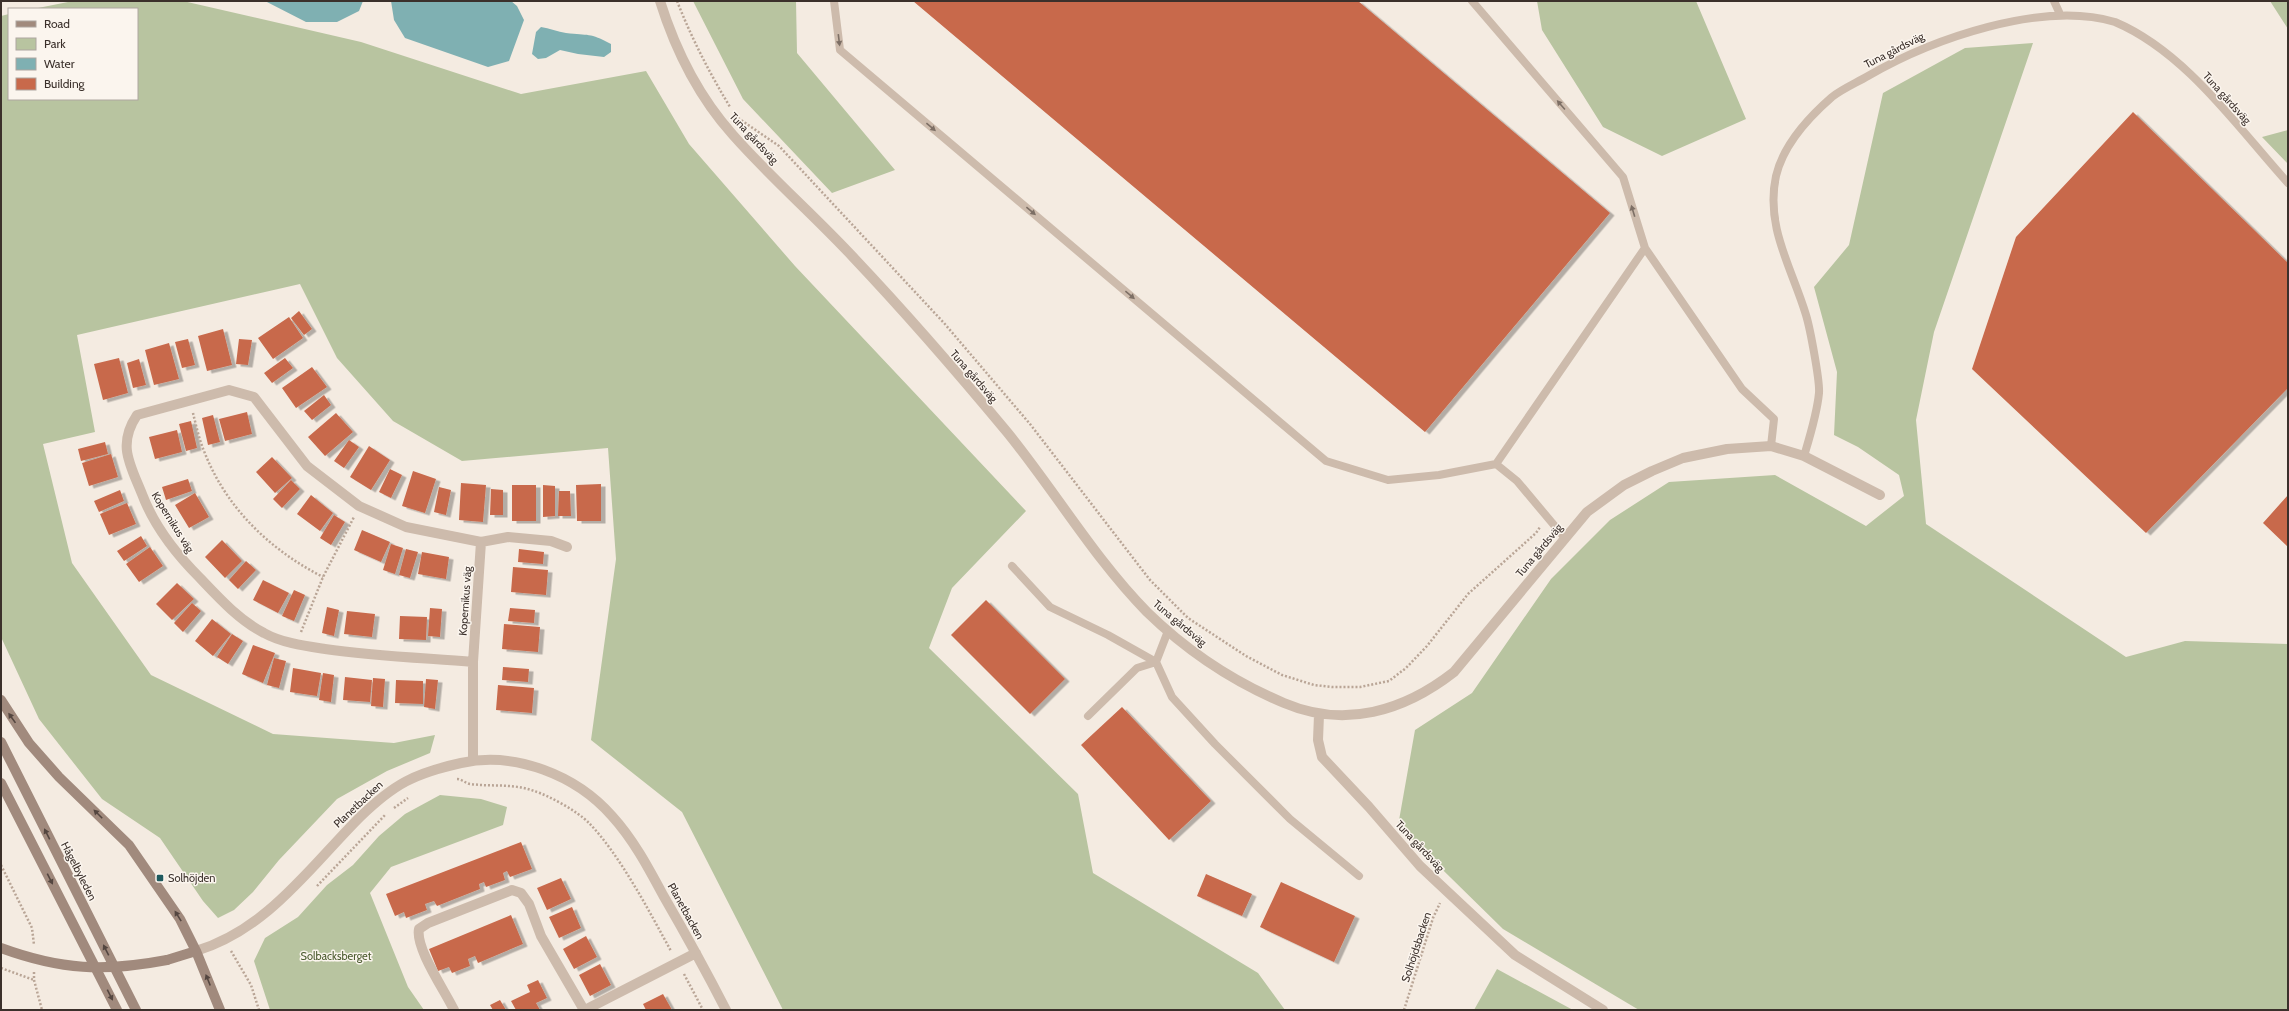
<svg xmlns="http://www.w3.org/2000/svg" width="2289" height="1011" font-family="Cabin,sans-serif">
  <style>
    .green { fill: #b8c4a0 }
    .water { fill: #7fb0b2 }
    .building { fill: #c8694b; filter: url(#shadow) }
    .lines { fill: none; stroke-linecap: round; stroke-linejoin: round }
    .path { stroke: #b9a596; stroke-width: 2.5; stroke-dasharray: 2 2; stroke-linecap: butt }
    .service { stroke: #cdbbac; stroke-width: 8 }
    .minor { stroke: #cdbbac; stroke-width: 10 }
    .secondary { stroke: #a18a7d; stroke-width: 10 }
    .secondary-bridge { stroke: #a18a7d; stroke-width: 10 }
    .oneway { fill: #7d6f65 }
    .oneway2 { fill: #544640 }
    .poi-dot { fill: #1f5a5e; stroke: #fbf5ee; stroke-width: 1.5 }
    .labels { text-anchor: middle; stroke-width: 3; stroke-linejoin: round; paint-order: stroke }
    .street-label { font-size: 11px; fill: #3b302b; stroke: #fbf5ee }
    .poi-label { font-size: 11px; fill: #3b302b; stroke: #fbf5ee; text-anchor: start }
    .park-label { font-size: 11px; fill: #4a5a2e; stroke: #fbf5ee }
  </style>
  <defs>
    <filter id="shadow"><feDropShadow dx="4.5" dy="2.5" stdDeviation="0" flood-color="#0004"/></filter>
  </defs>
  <rect width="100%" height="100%" fill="#f4ebe1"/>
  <path class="green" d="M73,1H183L361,42L521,94L646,71L689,144L795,266L1026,511L952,588L929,648L1078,794L1093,873L1258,973L1285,1010H783L682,812L591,740L616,559L608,448L462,461L393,421L337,358L300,284L77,335L95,432L43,444L72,563L151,675L273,734L394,743L435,735L430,753L387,771L337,799L279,860L253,892L234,910L218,918L203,901L160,838L102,799L39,719L1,637V16L9,14V99H137V9H33Z
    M693,1H796L797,53L895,170L832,193L743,99Z
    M1537,1H1696L1746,119L1662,156L1603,127L1542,30Z
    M2270,1H2288V29Z
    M2033,43L1934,332L1916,420L1926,524L2126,657L2185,641L2288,644V1010H1639L1503,929L1398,826L1415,730L1472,693L1551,579L1610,520L1669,482L1775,475L1866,526L1904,496L1899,475L1858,447L1834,435L1837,372L1814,287L1849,245L1883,93L1965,48Z
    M2288,130V164L2262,137Z
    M440,795L481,799L507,807L503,825L391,867L370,893L408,987L424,1010H270L254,961L265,938L298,917L327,885L353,865L379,836L405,814Z
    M1497,969L1573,1010H1474Z"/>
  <path class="water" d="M265,1H363L359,11L337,22H306Z
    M391,1H511L517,6L524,20L509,61L488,67L405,38L394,20Z
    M541,27C549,28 558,32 566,33C589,36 589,32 611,44V52L604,57L578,54L560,50L546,58L538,59L532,54L536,32Z"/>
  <path class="building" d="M913,1H1358L1610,213L1425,432Z
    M2133,112L2288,263V388L2146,533L1972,369L2016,237Z
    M299,311L312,329L304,335L291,318Z
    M289,317L303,338L273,359L258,338Z
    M223,329L232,365L207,371L198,336Z
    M188,339L195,365L182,368L175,342Z
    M239,339L252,340L248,365L236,364Z
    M169,343L179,379L154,385L145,350Z
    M119,358L128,393L103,400L94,364Z
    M285,358L293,368L272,383L264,373Z
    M139,359L146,385L133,388L127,363Z
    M312,367L327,387L296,408L282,388Z
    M324,395L331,405L312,420L304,411Z
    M247,412L252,434L225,441L219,419Z
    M336,413L353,432L325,456L308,437Z
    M213,415L220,442L208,445L202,418Z
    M191,421L197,448L186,451L179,424Z
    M177,430L182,452L155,459L149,437Z
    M349,440L359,447L344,468L334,461Z
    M105,442L108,454L81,461L78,449Z
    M369,446L390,460L371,490L350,477Z
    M111,454L118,477L89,486L82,463Z
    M272,457L292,478L275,493L256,472Z
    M390,469L402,475L391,498L379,492Z
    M413,471L436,479L425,513L402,506Z
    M188,479L192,491L166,500L162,487Z
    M291,480L300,489L282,508L273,499Z
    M461,483L486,485L483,522L459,520Z
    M601,484V521H577L576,485Z
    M512,485H536V521H512Z
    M543,485L555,486V516L543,517Z
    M439,487L451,490L446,515L434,512Z
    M491,489L503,490V515H490Z
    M120,490L124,501L99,512L94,501Z
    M559,491H570L571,516H558Z
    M195,493L209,517L189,528L175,505Z
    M311,495L333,513L320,531L297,514Z
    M2288,495V547L2263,523Z
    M127,503L136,524L109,535L100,514Z
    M334,515L345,522L331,545L320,538Z
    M362,530L390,542L381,562L354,550Z
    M141,536L147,546L124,561L117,551Z
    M222,540L242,561L225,578L205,557Z
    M391,544L403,548L395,574L383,570Z
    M150,547L163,566L139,582L126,564Z
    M406,549L418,552L410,578L399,575Z
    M519,549L544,552L543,564L518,562Z
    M422,552L449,557L446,579L418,574Z
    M246,561L256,570L238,589L229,580Z
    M513,567L548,570L546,595L511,592Z
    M263,580L289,593L278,613L253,600Z
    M177,583L194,599L172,620L156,604Z
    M294,590L305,595L294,621L282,616Z
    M986,600L1065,679L1030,714L951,635Z
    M192,603L201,611L183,632L174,623Z
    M327,607L339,610L334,636L322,633Z
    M430,608L442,609L440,637L428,636Z
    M510,608L535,610L534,623L508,621Z
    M347,611L375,614L372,637L344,634Z
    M400,616L427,617L426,640L399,639Z
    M212,619L231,634L213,656L195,641Z
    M504,624L540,627L538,652L502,649Z
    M232,634L243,641L228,664L217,657Z
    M253,645L275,653L263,683L242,674Z
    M274,658L286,661L279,688L267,685Z
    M503,667L529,669L528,682L502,680Z
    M293,668L321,673L317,696L290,692Z
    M323,673L334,675L331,702L319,700Z
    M345,677L372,680L370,702L343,700Z
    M373,678L385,679L383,707L371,706Z
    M426,679L438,680L435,709L424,707Z
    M396,680L423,681V704L395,703Z
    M498,685L534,688L532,713L496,710Z
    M1122,707L1211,801L1169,840L1081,745Z
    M521,842L532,869L510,877L507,871L503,873L505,880L486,887L484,882L479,884L480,889L437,906L434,901L425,904L427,910L406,918L404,912L395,916L386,894Z
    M1206,874L1252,894L1242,916L1197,896Z
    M561,878L571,899L547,910L537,888Z
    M1281,882L1355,916L1334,962L1260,927Z
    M572,907L581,928L559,938L549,917Z
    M511,915L523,944L478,963L475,956L468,959L470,966L452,973L449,967L438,971L429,949Z
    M586,936L597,957L574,969L563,949Z
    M600,964L611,985L590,996L579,975Z
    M538,980L547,998L536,1003L540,1010H516L511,1001L530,992L527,985Z
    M663,994L672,1010H646L643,1004Z
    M500,1000L506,1010H493L490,1005Z"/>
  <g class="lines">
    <path class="path" d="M677,1C692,39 709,72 730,107
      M738,118L779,146L944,323L1030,424L1150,580L1188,618L1246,656L1282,675L1314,685L1332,687H1360L1389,681L1406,668L1427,646L1468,594L1536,533L1540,527
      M193,413C196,425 199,439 204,451C226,508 270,550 323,577
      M301,632L323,577L354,517
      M457,779C462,779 466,784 471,784C492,787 513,783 534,791C550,796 577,811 589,823C620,855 649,911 671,951
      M394,808L408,798
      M1,865L32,928L34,945
      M317,886L386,814
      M231,951L251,985L259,1010
      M1,968L34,980
      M34,972V980L42,1010
      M684,974L703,1010
      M1404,1010L1433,918L1440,903"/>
    <path class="service" d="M834,1L840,50L1326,461L1388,480L1439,475L1496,464L1645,248L1742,389L1774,419L1771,446
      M1472,1L1623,177L1645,248
      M2054,1L2059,12
      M1804,456C1810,436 1817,414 1819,393C1820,381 1810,328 1806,315C1792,268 1765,227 1776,176C1783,146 1809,117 1832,97C1842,89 1856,83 1868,76C1932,39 2042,0 2115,22C2186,52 2238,128 2288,183
      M1496,464L1517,481L1564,537
      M1012,566L1050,607L1108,635L1156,662L1172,697L1215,744L1290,819L1359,876
      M1088,716L1137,668L1156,662L1168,631"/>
    <path class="minor" d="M660,1C675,49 699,97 733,135C771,178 814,215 853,257C906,313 958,373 1007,432C1055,491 1094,558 1147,612C1186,650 1234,682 1284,703C1345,729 1404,711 1454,672L1587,512L1624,485L1652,471L1683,458L1727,449L1771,446L1804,456L1880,495
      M473,662C424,658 374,656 325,649C305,646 282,643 264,633C239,620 219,598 200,578C176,554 154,526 142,494C130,464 117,445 137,415L229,390L254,397L307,466L359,506L406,527L481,542L508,537L551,541L567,547
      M1319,715L1318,740L1322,757L1369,807L1420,866L1515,955L1603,1010
      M473,761V662L481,542
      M196,951C268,929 310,867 360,817C394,784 415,773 461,763C515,751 576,775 612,816C633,839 648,867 663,895C685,933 706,971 726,1010
      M454,1010C445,991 415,948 419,929L428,923L512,890L521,893L529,904L541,936L584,1010
      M585,1010L696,953"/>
    <path class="secondary" d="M1,700L29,743L59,777L129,845L180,919L196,951L220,1010
      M1,742L136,1010
      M1,783L117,1010
      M167,960L196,951"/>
    <path class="secondary-bridge" d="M1,948C61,970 104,972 167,960"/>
  </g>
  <defs><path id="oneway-solid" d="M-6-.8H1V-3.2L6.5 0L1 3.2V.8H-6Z"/></defs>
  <g class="oneway">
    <use href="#oneway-solid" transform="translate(839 40) rotate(83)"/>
    <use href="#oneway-solid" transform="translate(1561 105) rotate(-131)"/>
    <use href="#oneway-solid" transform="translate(931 127) rotate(40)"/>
    <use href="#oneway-solid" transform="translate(1031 211) rotate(40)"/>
    <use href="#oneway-solid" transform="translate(1633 211) rotate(-107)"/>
    <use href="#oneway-solid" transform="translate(1130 295) rotate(40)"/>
  </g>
  <g class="oneway2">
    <use href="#oneway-solid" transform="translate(12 718) rotate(-125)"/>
    <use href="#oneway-solid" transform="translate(98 814) rotate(-135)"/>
    <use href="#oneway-solid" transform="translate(47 834) rotate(-117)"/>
    <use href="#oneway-solid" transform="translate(50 879) rotate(63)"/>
    <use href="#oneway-solid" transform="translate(178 916) rotate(-122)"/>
    <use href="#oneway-solid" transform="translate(106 950) rotate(-117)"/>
    <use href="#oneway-solid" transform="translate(208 980) rotate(-112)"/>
    <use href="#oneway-solid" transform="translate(110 995) rotate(63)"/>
  </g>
  <rect class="poi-dot" x="156" y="874" width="8" height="8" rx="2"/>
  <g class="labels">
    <g class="street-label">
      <text transform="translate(1894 50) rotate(-27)" y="4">Tuna gårdsväg</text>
      <text transform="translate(2227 98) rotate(48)" y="4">Tuna gårdsväg</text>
      <text transform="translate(754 138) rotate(47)" y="4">Tuna gårdsväg</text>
      <text transform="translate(974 376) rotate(49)" y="4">Tuna gårdsväg</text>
      <text transform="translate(173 522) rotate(58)" y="4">Kopernikus väg</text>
      <text transform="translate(1539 550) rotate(-50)" y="4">Tuna gårdsväg</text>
      <text transform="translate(465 601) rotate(-86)" y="4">Kopernikus väg</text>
      <text transform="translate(1180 623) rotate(40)" y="4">Tuna gårdsväg</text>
      <text transform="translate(358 804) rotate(-43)" y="4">Planetbacken</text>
      <text transform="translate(1420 846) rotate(47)" y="4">Tuna gårdsväg</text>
      <text transform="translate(79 871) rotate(63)" y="4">Hågelbyleden</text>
      <text transform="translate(686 911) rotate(61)" y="4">Planetbacken</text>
      <text transform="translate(1416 947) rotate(-72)" y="4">Solhöjdsbacken</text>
    </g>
    <g class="poi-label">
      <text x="168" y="882">Solhöjden</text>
    </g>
    <g class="park-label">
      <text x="336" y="960">Solbacksberget</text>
    </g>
  </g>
  <rect width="2289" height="1011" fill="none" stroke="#3b302b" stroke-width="4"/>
  <rect x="8" y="8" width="130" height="92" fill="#fbf5ee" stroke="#aea6a0"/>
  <rect x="16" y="21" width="20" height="6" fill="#a18a7d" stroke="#aea6a0"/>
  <text x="44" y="28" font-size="12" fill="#3b302b">Road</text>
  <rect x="16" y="38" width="20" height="12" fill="#b8c4a0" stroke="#aea6a0"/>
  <text x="44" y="48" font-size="12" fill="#3b302b">Park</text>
  <rect x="16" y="58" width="20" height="12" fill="#7fb0b2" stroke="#aea6a0"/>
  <text x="44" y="68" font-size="12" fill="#3b302b">Water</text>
  <rect x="16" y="78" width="20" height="12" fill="#c8694b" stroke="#aea6a0"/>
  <text x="44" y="88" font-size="12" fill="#3b302b">Building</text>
</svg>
